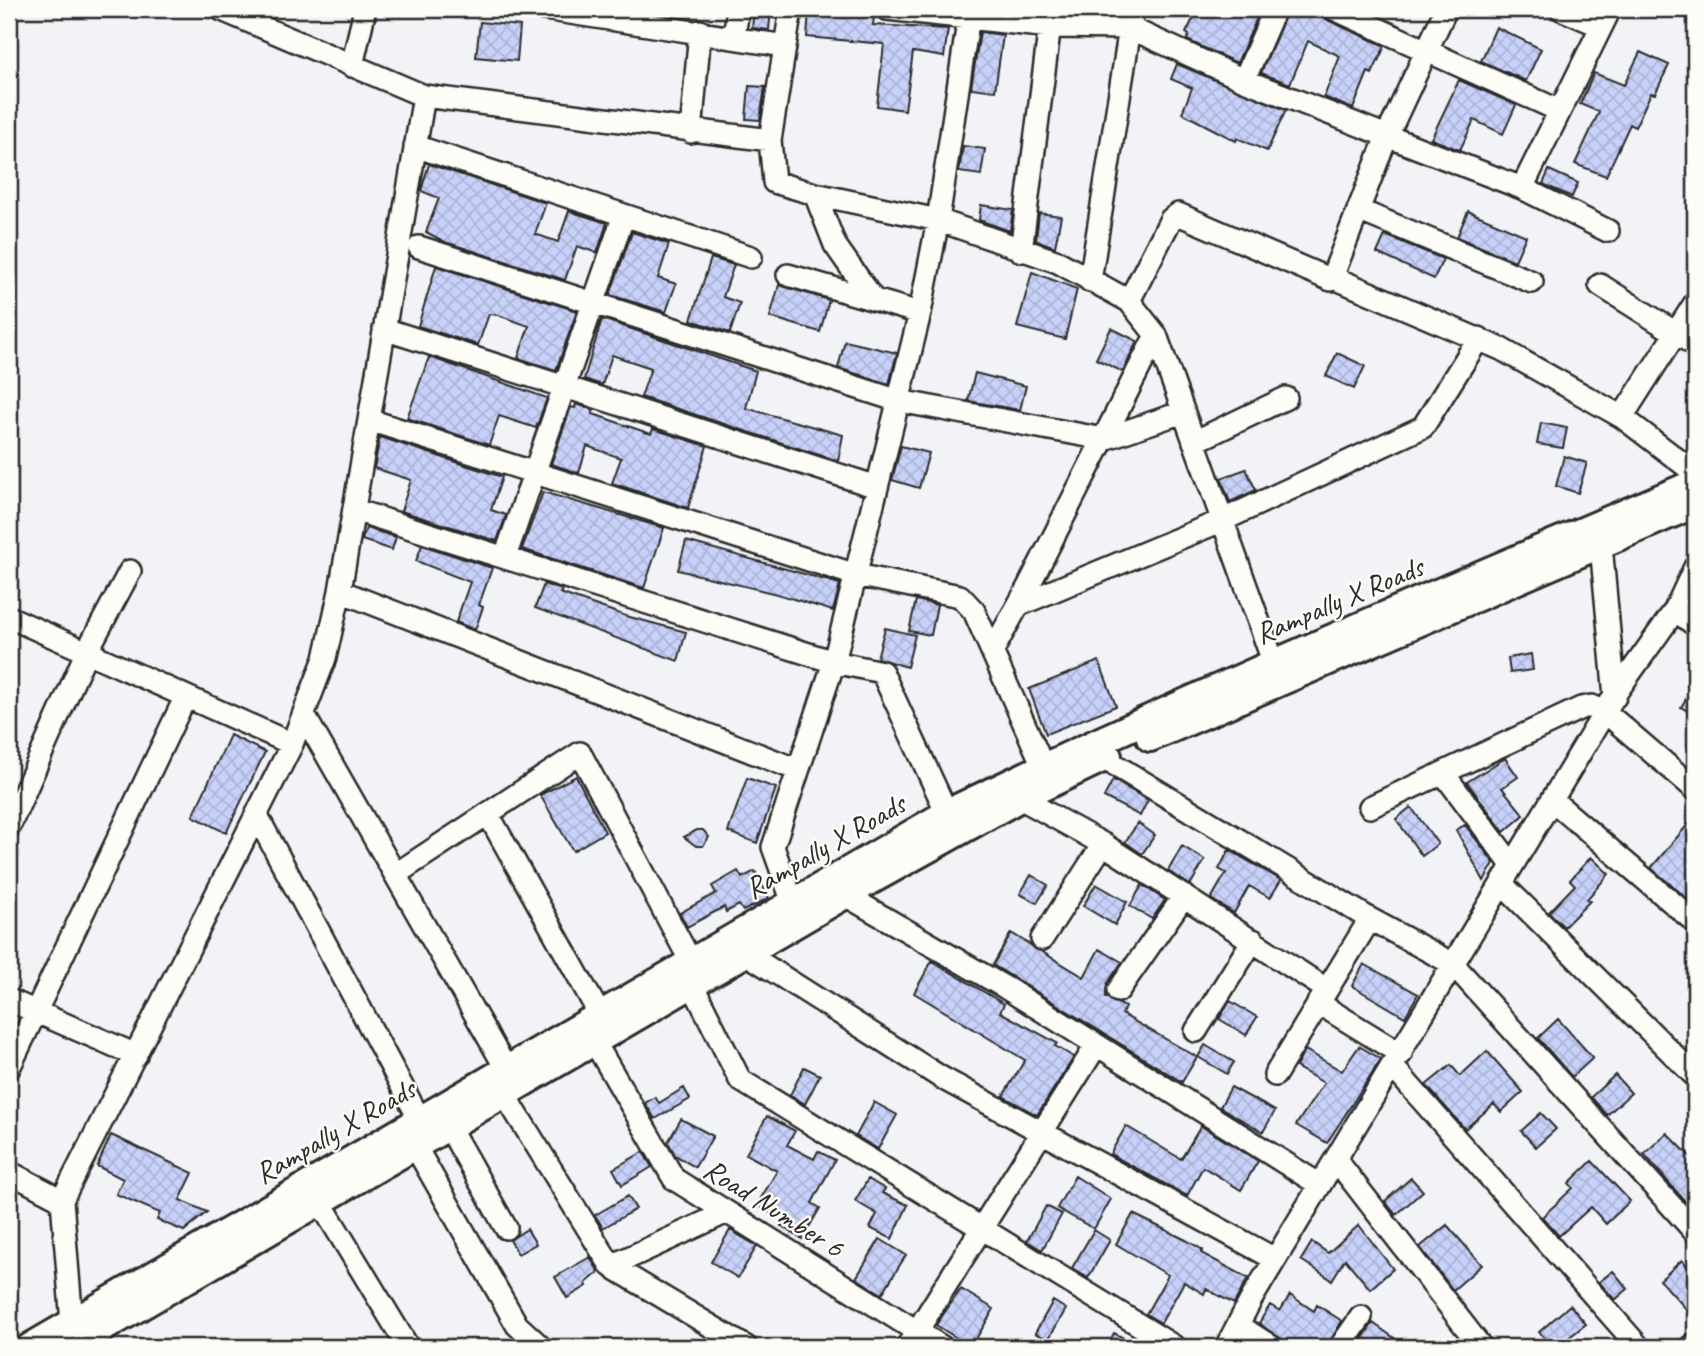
<svg xmlns="http://www.w3.org/2000/svg" width="1704" height="1356" font-family="Caveat,sans-serif">
  <style>
    .building { fill: url(#building-cross-hatch); stroke: #2b2b2b; stroke-width: 2 }
    .lines { fill: none; stroke-linecap: round; stroke-linejoin: round }
    .minor-casing { stroke: #2b2b2b; stroke-width: 26 }
    .major-casing { stroke: #2b2b2b; stroke-width: 32 }
    .minor { stroke: #fdfcf7; stroke-width: 21 }
    .major { stroke: #fdfcf7; stroke-width: 26 }
    .labels { text-anchor: middle; stroke-width: 5; stroke-linejoin: round; paint-order: stroke }
    .street-label { font-size: 30px; fill: #2b2b2b; stroke: #fdfcf7 }
  </style>
  <defs>
    <pattern id="building-cross-hatch" width="8" height="8" patternUnits="userSpaceOnUse" patternTransform="scale(1.75)"><rect width="8" height="8" fill="#c8d1f9"/><path d="M0 0l8 8M0 8l8-8" fill="none" stroke="#acb4d6"/></pattern>
  </defs>
  <rect width="100%" height="100%" fill="#f2f3f7"/>
  <filter id="ink" filterUnits="userSpaceOnUse"><feTurbulence type="fractalNoise" baseFrequency=".0143" numOctaves="2"/><feDisplacementMap in="SourceGraphic" scale="14" xChannelSelector="R" yChannelSelector="G"/><feConvolveMatrix kernelMatrix="1 2 1 2 8 2 1 2 1" color-interpolation-filters="sRGB"/></filter>
  <g filter="url(#ink)">
    <path class="building" d="M754,9H771L769,30L752,28Z
      M1198,9H1261L1237,63L1187,40L1189,35L1186,33Z
      M1288,9H1312L1329,21L1385,46L1372,74L1368,72L1353,109L1324,97L1340,56L1308,41L1290,84L1261,73Z
      M809,11L874,17L873,25L948,29L944,57L913,52L905,110L877,106L884,44L807,37Z
      M480,22L520,26L517,61L476,57Z
      M1496,27L1541,49L1526,81L1481,61Z
      M980,32L1003,35L995,91L971,88Z
      M1640,52L1669,65L1655,94L1651,93L1635,127L1630,124L1606,176L1575,164L1599,112L1580,104L1594,73L1624,85Z
      M1177,64L1286,110L1267,151L1237,138L1236,141L1182,113L1192,88L1171,79Z
      M1459,80L1516,105L1503,134L1474,120L1460,150L1431,139Z
      M749,86L765,87L760,120L746,119Z
      M963,146L985,149L981,175L959,172Z
      M429,164L546,203L535,234L558,242L569,211L607,223L597,253L577,246L565,280L445,242L426,232L439,198L421,191Z
      M1549,170L1578,183L1572,197L1543,184Z
      M981,205L1013,210L1010,231L979,220Z
      M1468,211L1526,236L1515,261L1457,237Z
      M1039,213L1061,216L1055,247L1036,240Z
      M632,232L669,244L658,278L676,284L666,312L610,295Z
      M1385,235L1443,259L1434,279L1377,253Z
      M711,258L734,265L723,297L740,303L730,333L691,320Z
      M436,266L577,311L556,370L518,358L529,326L498,315L489,314L478,345L418,326Z
      M1032,272L1077,289L1065,339L1017,327Z
      M779,285L829,300L820,332L770,317Z
      M602,319L756,371L746,408L843,435L838,461L641,397L651,368L612,355L602,385L584,379Z
      M1111,328L1137,341L1123,372L1096,359Z
      M845,341L897,353L889,384L838,368Z
      M1337,353L1365,366L1354,389L1326,376Z
      M429,357L547,398L536,428L499,416L489,445L407,418Z
      M975,373L1026,386L1020,410L968,401Z
      M576,404L594,410L592,414L596,415L651,434L653,429L707,446L688,508L612,483L621,458L587,446L579,473L551,464L571,407L575,408Z
      M1541,423L1567,428L1563,448L1537,444Z
      M380,437L502,477L491,510L506,515L497,541L401,511L411,480L374,468Z
      M901,446L929,453L919,488L892,480Z
      M1564,456L1587,463L1578,493L1556,486Z
      M1246,469L1256,490L1230,502L1221,478Z
      M543,492L664,528L644,588L522,549Z
      M366,528L396,537L392,550L362,540Z
      M686,541L840,584L833,611L777,594L678,570Z
      M422,545L492,568L479,605L483,607L475,630L456,622L470,582L416,561Z
      M544,584L562,590L560,593L626,616L686,632L678,661L535,608Z
      M916,600L937,605L931,635L909,631Z
      M885,628L915,635L907,667L877,658Z
      M1531,654L1533,670L1510,673L1508,658Z
      M1099,661L1116,706L1046,734L1029,689Z
      M1695,685V716L1681,707Z
      M230,735L265,752L226,833L193,816Z
      M1505,758L1518,777L1502,788L1524,815L1504,832L1467,782Z
      M576,776L605,832L573,851L540,795Z
      M747,778L776,788L757,843L728,832Z
      M1113,780L1148,800L1140,816L1104,797Z
      M1411,807L1438,844L1422,856L1396,819Z
      M1695,816V892L1688,899L1651,868Z
      M1138,823L1155,835L1142,854L1125,842Z
      M1465,825L1494,863L1484,881L1456,830Z
      M697,830H703L709,837L703,846H696L684,837Z
      M1182,846L1205,860L1190,885L1168,871Z
      M1229,850L1281,880L1270,898L1249,886L1234,913L1211,899L1226,873L1219,869Z
      M1591,857L1609,874L1587,899L1590,901L1564,927L1549,912L1575,885L1570,880Z
      M738,871L742,878L755,871L769,898L743,911L739,905L726,912L724,907L687,927L680,913L716,893L712,886Z
      M1031,875L1048,885L1037,903L1020,894Z
      M1096,884L1127,902L1115,925L1083,906Z
      M1142,885L1165,900L1152,919L1130,906Z
      M1011,933L1084,977L1099,949L1122,962L1107,984L1106,997L1125,1007L1122,1014L1197,1057L1182,1082L993,965Z
      M932,961L1004,1004L1000,1012L1057,1043L1055,1046L1074,1057L1037,1115L1003,1096L1025,1060L914,993Z
      M1364,964L1418,994L1405,1017L1352,986Z
      M1230,1001L1257,1017L1246,1035L1219,1019Z
      M1558,1019L1593,1058L1572,1077L1538,1038Z
      M1205,1045L1234,1062L1227,1074L1198,1057Z
      M1359,1046L1381,1059L1327,1143L1296,1125L1324,1083L1296,1067L1305,1050L1342,1071Z
      M1487,1051L1523,1092L1501,1112L1494,1104L1465,1129L1426,1085L1451,1065L1460,1076Z
      M804,1067L820,1075L805,1104L790,1095Z
      M1615,1075L1631,1093L1607,1115L1591,1097Z
      M1231,1087L1275,1111L1263,1132L1220,1107Z
      M684,1088L690,1099L655,1119L645,1103L655,1097L659,1103Z
      M874,1102L897,1115L878,1149L856,1136Z
      M1541,1113L1556,1129L1536,1147L1521,1131Z
      M767,1116L795,1131L787,1145L814,1159L818,1151L835,1160L812,1203L820,1208L802,1239L781,1226L784,1221L757,1205L777,1171L746,1154Z
      M681,1119L713,1136L695,1167L675,1155L668,1142Z
      M1126,1126L1181,1159L1201,1126L1258,1161L1241,1190L1203,1167L1187,1196L1110,1154Z
      M1667,1133L1695,1161V1213L1644,1154Z
      M111,1135L193,1173L180,1200L207,1212L184,1231L157,1220L160,1213L116,1194L123,1179L97,1166Z
      M643,1152L652,1167L622,1185L613,1169Z
      M1592,1161L1630,1201L1606,1224L1591,1207L1559,1236L1542,1217L1573,1188L1569,1183Z
      M1075,1176L1111,1199L1094,1229L1057,1208Z
      M1411,1178L1423,1191L1396,1215L1385,1201Z
      M868,1179L885,1189L882,1193L908,1205L892,1239L870,1228L877,1214L855,1201Z
      M628,1196L636,1209L603,1228L595,1215Z
      M1046,1206L1062,1214L1042,1250L1027,1241Z
      M1133,1214L1186,1240L1203,1250L1201,1253L1248,1278L1234,1304L1206,1289L1204,1294L1184,1282L1161,1323L1146,1314L1168,1275L1116,1244Z
      M1359,1225L1393,1269L1370,1289L1345,1259L1332,1280L1301,1260L1312,1242L1328,1253Z
      M1447,1225L1482,1265L1453,1290L1420,1247Z
      M527,1229L536,1244L518,1254L510,1240Z
      M730,1230L757,1246L738,1278L711,1262Z
      M1094,1230L1110,1240L1088,1278L1072,1268Z
      M880,1239L906,1255L882,1294L856,1278Z
      M590,1257L599,1272L586,1283L587,1286L567,1298L555,1277Z
      M1682,1260L1695,1275V1319L1660,1280Z
      M1613,1271L1628,1289L1615,1300L1599,1282Z
      M961,1289L994,1309L971,1347L936,1325Z
      M1290,1295L1314,1311L1317,1305L1342,1321L1327,1347H1290L1259,1323L1270,1305L1280,1311Z
      M1053,1301L1066,1309L1048,1340L1035,1333Z
      M1570,1305L1586,1324L1557,1347H1553L1539,1332Z
      M1373,1323L1407,1347H1357Z
      M1114,1333L1140,1347H1106Z"/>
    <g class="lines">
      <defs>
        <path id="minor" d="M220,9L424,96L770,140L791,9
          M544,9L785,46
          M887,9L1050,27L1130,28L1133,9
          M1334,9L1558,110
          M1446,9L1387,136L1522,188
          M1561,9L1601,26
          M734,37L738,9
          M352,66L365,9
          M1244,80L1275,9
          M691,132L700,31
          M770,140L774,182L815,194L938,220L1058,262L1129,301L1156,335L1274,664
          M415,146L751,257
          M815,194L835,245L873,299
          M1358,210L1532,282
          M1608,231L1522,188L1610,9
          M419,247L899,401L1104,439L1183,412
          M1021,251L1052,9
          M788,275L920,313
          M1332,277L1501,349L1622,417L1695,473
          M1090,281L1130,28L1244,80L1387,136L1331,280L1178,214L1171,219L1129,301
          M1600,285L1695,345
          M384,329L877,487
          M1622,417L1695,303
          M369,420L856,575L960,596L974,611L1043,766
          M1194,442L1286,398
          M354,510L834,662L882,672L947,813
          M1601,545L1615,697
          M505,557L624,215
          M340,591L798,770
          M1019,605L1221,521L1423,427L1479,338
          M1675,610L1695,625
          M9,617L292,744L325,658L340,591L424,96
          M993,650L1026,591L1156,335
          M305,717L507,1070
          M1103,758L1370,919L1453,964L1695,1232
          M1444,774L1512,865
          M1020,798L1103,844L1326,989
          M1552,800L1695,922
          M1370,807L1581,708L1592,706L1605,712L1695,789
          M488,814L600,1015
          M257,816L420,1120
          M9,827L86,653L130,571
          M396,874L580,753L691,962
          M1502,884L1695,1076
          M845,895L1006,988L1320,1185
          M793,903L773,847L834,662L920,313L938,220L970,9
          M1042,939L1103,844
          M745,953L942,1078L1275,1259
          M692,984L740,1080L1175,1347
          M1118,991L1184,896
          M9,1000L136,1055
          M1318,1003L1401,1054
          M1196,1031L1253,940
          M594,1041L674,1179L942,1347
          M1393,1067L1639,1347
          M9,1068L185,698
          M1275,1075L1370,919
          M505,1095L611,1266L746,1347
          M449,1127L506,1228
          M415,1146L517,1325L541,1347
          M1337,1161L1481,1347
          M9,1172L62,1200
          M320,1202L408,1347
          M611,1266L725,1213
          M72,1323L62,1200L292,744
          M1238,1325L1272,1347
          M907,1347L1096,1046
          M1226,1347L1252,1298L1618,690L1675,610L1695,567
          M1340,1347L1361,1317
          M1691,1347L1695,1344"/>
        <path id="major" d="M1150,738L1695,504
          M30,1347L947,813C1192,694 1445,590 1695,483
          M71,1347L845,895L1020,798L1108,756"/>
      </defs>
      <use href="#minor" class="minor-casing"/>
      <use href="#major" class="major-casing"/>
      <use href="#minor" class="minor"/>
      <use href="#major" class="major"/>
    </g>
  </g>
  <g class="labels">
    <g class="street-label">
      <text transform="translate(1339 600) rotate(-23)" y="10">Rampally X Roads</text>
      <text transform="translate(825 846) rotate(-30)" y="10">Rampally X Roads</text>
      <text transform="translate(335 1131) rotate(-30)" y="10">Rampally X Roads</text>
      <text transform="translate(774 1208) rotate(32)" y="10">Road Number 6</text>
    </g>
  </g>
  <rect width="1704" height="1356" fill="none" stroke="#fdfcf7" stroke-width="35"/>
  <rect x="18" y="18" width="1669" height="1321" fill="none" stroke="#2b2b2b" stroke-width="2.5" filter="url(#ink)"/>
</svg>
